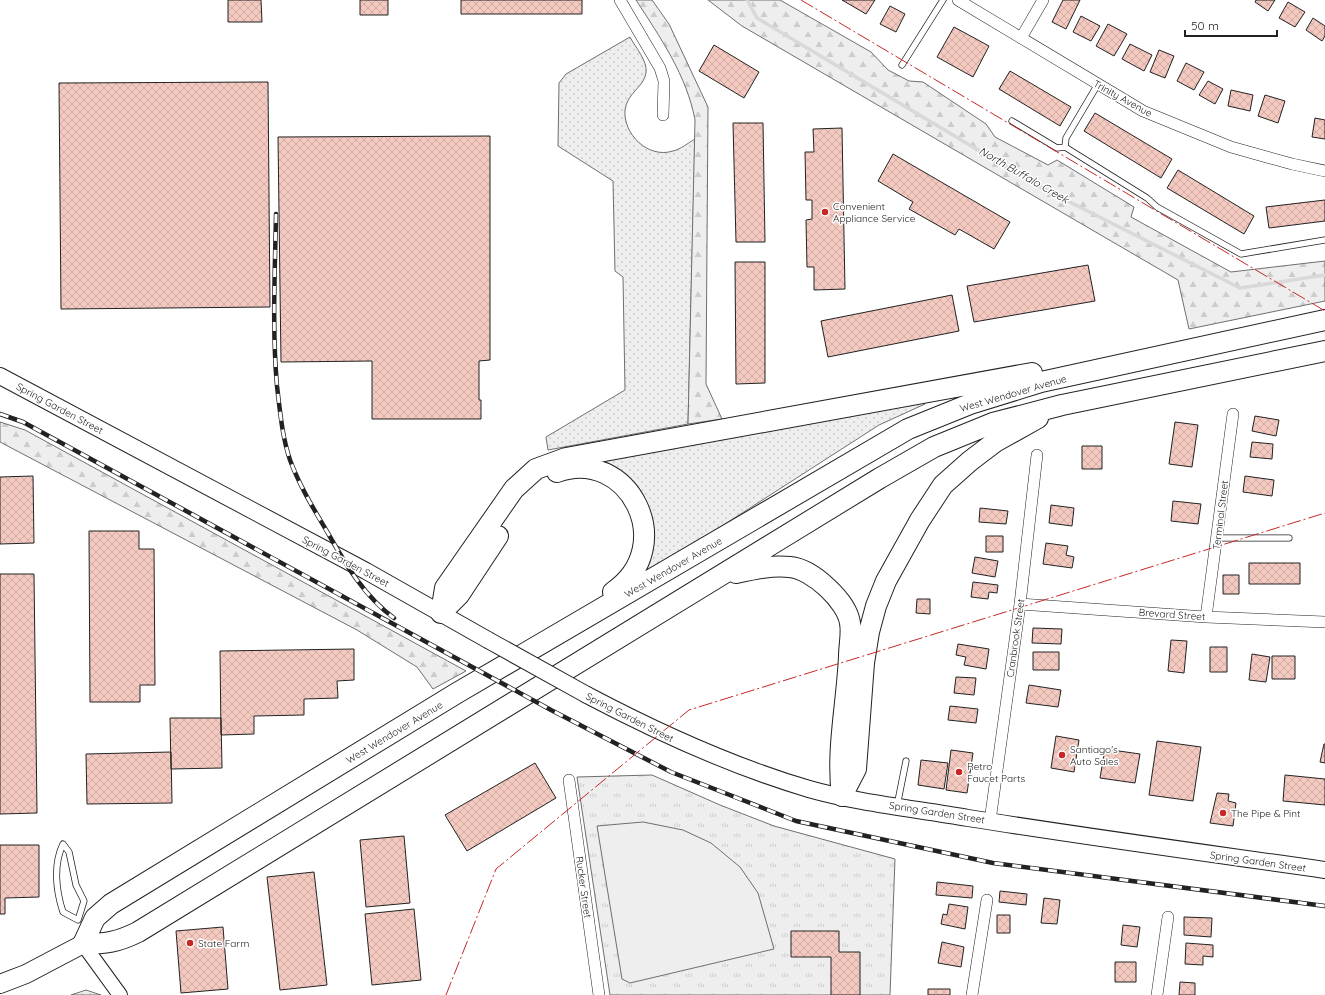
<svg xmlns="http://www.w3.org/2000/svg" width="1325" height="995" font-family="Quicksand,sans-serif">
  <style>
    .grass { fill: url(#grass-dots); stroke: #6f6f6f }
    .forest { fill: url(#forest-firs); stroke: #6f6f6f }
    .park { fill: url(#park-tufts); stroke: #6f6f6f }
    .garden { fill: #eee; stroke: #6f6f6f }
    .lines { fill: none; stroke-linecap: round; stroke-linejoin: round }
    .stream { stroke: #d9d9d9; stroke-width: 3.5 }
    .building { fill: url(#building-cross-hatch); stroke: #222 }
    .service-casing { stroke: #222; stroke-width: 7 }
    .minor-casing { stroke: #222; stroke-width: 12 }
    .tertiary-casing { stroke: #222; stroke-width: 16 }
    .secondary-casing { stroke: #222; stroke-width: 18 }
    .trunk-casing { stroke: #222; stroke-width: 20 }
    .motorway-casing { stroke: #222; stroke-width: 22 }
    .service { stroke: #fff; stroke-width: 5.5 }
    .minor { stroke: #fff; stroke-width: 11 }
    .tertiary { stroke: #fff; stroke-width: 14 }
    .secondary { stroke: #fff; stroke-width: 16 }
    .trunk { stroke: #fff; stroke-width: 18 }
    .motorway { stroke: #fff; stroke-width: 20 }
    .rail-casing { stroke: #222; stroke-width: 4.5 }
    .rail { stroke: #fff; stroke-width: 3; stroke-dasharray: 9; stroke-linecap: butt }
    .secondary-bridge-casing { stroke: #222; stroke-width: 18; stroke-linecap: butt }
    .secondary-bridge { stroke: #fff; stroke-width: 16 }
    .power { stroke: #c62828; stroke-width: 1; stroke-dasharray: 14 3 2 3; stroke-linecap: butt }
    .poi-dot { fill: #c62828; stroke: #fff; stroke-width: 1.5 }
    .labels { text-anchor: middle; stroke-width: 3; stroke-linejoin: round; paint-order: stroke }
    .street-label { font-size: 10px; fill: #222; stroke: #fff }
    .poi-label { font-size: 10px; fill: #222; stroke: #fff; text-anchor: start }
    .water-label { font-size: 11px; font-style: italic; fill: #222; stroke: #fff }
  </style>
  <defs>
    <pattern id="grass-dots" width="8" height="8" patternUnits="userSpaceOnUse"><rect width="8" height="8" fill="#eee"/><path d="M2 2h.1M6 6h.1" fill="none" stroke="#ccc" stroke-width="1.8" stroke-linecap="round"/></pattern>
    <pattern id="forest-firs" width="22" height="20" patternUnits="userSpaceOnUse"><rect width="22" height="20" fill="#eee"/><path d="M5 1l3.5 6h-7zM16 11l3.5 6h-7z" fill="#ccc"/></pattern>
    <pattern id="park-tufts" width="24" height="20" patternUnits="userSpaceOnUse"><rect width="24" height="20" fill="#eee"/><path d="M3 7l-1-3M5 7V3M7 7l1-3M15 17l-1-3M17 17v-4M19 17l1-3" fill="none" stroke="#ccc"/></pattern>
    <pattern id="building-cross-hatch" width="8" height="8" patternUnits="userSpaceOnUse"><rect width="8" height="8" fill="#f3c9c0"/><path d="M0 0l8 8M0 8l8-8" fill="none" stroke="#d0aca5"/></pattern>
  </defs>
  <rect width="100%" height="100%" fill="#fff"/>
  <path class="grass" d="M630,37C635,47 648,61 646,73C644,87 627,93 625,110C623,134 648,159 673,151C681,149 688,143 695,139L688,424L548,450L546,437L625,390L623,277L615,271L613,181L558,146L559,83L566,74Z
    M924,401L925,404L879,425L635,582L651,520L580,463Z
    M86,990L101,995H71Z"/>
  <path class="forest" d="M636,0H652L669,24L708,107L706,384L722,419L688,424L695,120C687,76 660,37 636,0Z
    M708,0H780L871,52L888,70L909,81L923,82L986,124L995,137L1048,165L1057,160L1134,207L1131,217L1231,272L1325,261V301L1189,329L1178,280L742,26Z
    M0,422L25,430L466,671L433,689L417,667L357,630L0,442Z"/>
  <path class="park" d="M652,775L720,805L774,826L895,859L890,995H610L577,777Z"/>
  <path class="garden" d="M643,822L683,830L711,843L740,867L758,893L774,949L630,983L622,979L597,826Z"/>
  <g class="lines">
    <path class="stream" d="M747,0L757,18L1040,187L1240,288L1325,275"/>
  </g>
  <path class="building" d="M228,0H261L262,22H228Z
    M360,0H388V15H360Z
    M461,0H582V14H461Z
    M842,0H875L866,14Z
    M1063,0H1080L1066,29L1052,22Z
    M1256,0H1275L1268,11L1255,2Z
    M1288,2L1305,12L1295,27L1279,18Z
    M890,6L905,14L896,32L880,24Z
    M1081,16L1100,26L1091,41L1073,32Z
    M1313,18L1325,26V36L1322,41L1306,30Z
    M1108,24L1127,34L1114,56L1096,46Z
    M954,27L989,46L973,77L937,57Z
    M1130,44L1152,55L1144,71L1122,59Z
    M714,45L759,72L744,98L699,71Z
    M1159,50L1174,56L1165,78L1150,72Z
    M1186,63L1204,72L1194,90L1177,81Z
    M1010,71L1071,107L1060,126L999,89Z
    M1208,81L1223,89L1215,104L1199,95Z
    M268,82L270,307L61,309L59,83Z
    M1231,90L1253,95L1250,111L1228,106Z
    M1265,95L1285,101L1278,123L1258,116Z
    M1095,113L1172,159L1161,178L1084,131Z
    M1315,118L1325,120V139L1312,137Z
    M733,123H763L765,242H736Z
    M842,128L845,289L814,290V267H807L806,220L812,219V200H806L805,152H814L813,129Z
    M490,136V360L479,361V400H481V419H372V361L281,362L278,137Z
    M893,154L1010,222L994,249L959,229L955,235L909,209L913,202L878,181Z
    M1178,170L1254,216L1244,234L1167,188Z
    M1325,200V221L1269,228L1266,207Z
    M735,262H765V383L736,384Z
    M1088,265L1095,301L974,322L967,286Z
    M952,295L959,331L828,357L821,321Z
    M1255,416L1279,420L1276,436L1252,431Z
    M1175,422L1198,425L1192,467L1169,464Z
    M1252,442L1273,444L1272,459L1250,457Z
    M1082,446H1102V469H1082Z
    M33,476L34,543L0,544V477Z
    M1245,476L1274,480L1272,496L1243,492Z
    M1173,501L1201,504L1198,524L1171,521Z
    M1051,505L1074,508L1072,526L1049,523Z
    M980,508L1008,511L1006,524L979,522Z
    M89,531H139V549H154L155,685H140V702H90Z
    M986,536H1003V552H986Z
    M1046,543L1068,546L1066,555L1074,557L1072,568L1043,564Z
    M975,557L998,561L995,577L972,573Z
    M1249,563H1300V584H1249Z
    M0,574H34L37,813L0,814Z
    M1223,575H1239V594H1223Z
    M973,582L998,585L997,593L989,592L988,599L971,597Z
    M917,599H930V614L916,613Z
    M1033,628L1062,629L1061,644L1032,643Z
    M1171,640L1187,641L1184,673L1168,671Z
    M958,644L989,649L986,669L964,665L966,657L956,655Z
    M1210,647H1227V672H1210Z
    M354,649V680L337,681L338,698L304,699V715L254,716V734L221,735L220,651Z
    M1033,652H1059V670H1033Z
    M1252,654L1270,657L1266,682L1249,680Z
    M1272,656H1295V679H1272Z
    M956,677L976,678L974,695L954,693Z
    M1029,685L1061,690L1058,707L1026,703Z
    M950,706L978,709L976,723L948,720Z
    M170,718H221L222,768L171,769Z
    M1056,736L1079,740L1074,772L1051,768Z
    M1157,741L1201,747L1193,801L1149,795Z
    M1324,744H1325V763L1320,762Z
    M1105,749L1140,754L1135,783L1100,778Z
    M951,750L973,753L967,793L946,790Z
    M171,752L172,803L87,804L86,754Z
    M921,760L948,763L944,789L918,785Z
    M535,763L556,798L467,851L445,815Z
    M1285,775L1325,779V805L1283,801Z
    M1217,793L1229,794L1228,801L1236,803L1233,826L1210,823Z
    M404,836L410,903L366,907L360,840Z
    M0,845H39V897L5,898V914H0Z
    M314,872L327,985L280,990L267,877Z
    M937,882L973,886L972,898L936,895Z
    M1000,891L1027,894L1026,905L999,902Z
    M1044,898L1060,900L1057,924L1041,923Z
    M949,904L968,907L965,929L941,924L943,914L947,915Z
    M414,909L421,980L372,985L365,914Z
    M997,915H1010V933H997Z
    M1184,917L1212,918L1211,937L1184,935Z
    M1123,925L1140,927L1137,947L1121,945Z
    M223,927L228,989L181,993L176,931Z
    M791,931H839V952H860V995H831V957H791Z
    M942,942L964,947L961,967L938,963Z
    M1186,943L1213,945V957L1203,956V965L1185,964Z
    M1115,962H1136V982H1115Z
    M1180,982L1195,983V995H1179Z
    M928,989H950V995H928Z"/>
  <g class="lines">
    <defs>
      <path id="service" d="M902,65L943,0
        M1012,121L1057,148L1065,147L1147,198L1157,207L1241,254L1325,240
        M1065,147L1066,138L1098,84
        M1217,538H1289
        M897,806L906,761
        M63,844L69,852L76,885L84,901L78,920L63,912C56,891 53,865 63,844Z"/>
      <path id="minor" d="M620,0L660,68L664,81L663,115
        M958,0L1143,111L1231,147L1292,164L1325,171
        M1021,38L1043,0
        M1020,604L1206,617L1325,622
        M1206,617L1233,414
        M569,780L599,995
        M990,821L1020,604L1037,455
        M972,995L987,900
        M1157,995L1168,917"/>
      <path id="tertiary" d="M83,944L120,995"/>
      <path id="secondary" d="M0,376L366,571L488,640
        M587,695C659,733 731,766 809,789C858,803 917,809 968,818C1087,837 1206,853 1325,870"/>
      <path id="trunk" d="M0,984L26,974L83,944"/>
      <path id="motorway" d="M1325,320L1041,382L970,404L908,429L457,693L111,904L95,918L83,944C105,944 118,942 138,932L880,478L934,447L993,423L1062,405L1325,351
        M557,472C628,446 680,546 613,592
        M736,573C754,569 772,565 790,567C812,569 847,601 850,623C852,633 849,646 849,656C847,703 836,750 842,796
        M441,613L445,588L514,489L536,469L566,458L1032,373
        M441,613L459,595L498,536
        M842,796L856,769L864,663L869,632L876,606L886,581L920,520L943,485L970,461L995,442L1038,418"/>
    </defs>
    <use href="#service" class="service-casing"/>
    <use href="#minor" class="minor-casing"/>
    <use href="#tertiary" class="tertiary-casing"/>
    <use href="#secondary" class="secondary-casing"/>
    <use href="#trunk" class="trunk-casing"/>
    <use href="#motorway" class="motorway-casing"/>
    <use href="#service" class="service"/>
    <use href="#minor" class="minor"/>
    <use href="#tertiary" class="tertiary"/>
    <use href="#secondary" class="secondary"/>
    <use href="#trunk" class="trunk"/>
    <use href="#motorway" class="motorway"/>
    <defs>
      <path id="rail" d="M276,214C275,271 272,329 277,386C280,411 282,436 290,460C300,487 315,511 329,535C346,565 365,597 394,618
        M0,414L23,422L551,710L671,772L796,821L993,863L1325,906"/>
    </defs>
    <use href="#rail" class="rail-casing"/>
    <use href="#rail" class="rail"/>
    <defs>
      <path id="secondary-bridge" d="M488,640L587,695"/>
    </defs>
    <use href="#secondary-bridge" class="secondary-bridge-casing"/>
    <use href="#secondary-bridge" class="secondary-bridge"/>
    <path class="power" d="M801,0L1325,311
      M446,995L496,869L689,710L1325,513"/>
  </g>
  <g class="poi-dot">
    <circle cx="825" cy="212" r="4"/>
    <circle cx="1062" cy="755" r="4"/>
    <circle cx="959" cy="772" r="4"/>
    <circle cx="1223" cy="813" r="4"/>
    <circle cx="190" cy="943" r="4"/>
  </g>
  <g class="labels">
    <g class="street-label">
      <text transform="translate(1123 98) rotate(29)" y="4">Trinity Avenue</text>
      <text transform="translate(1013 393) rotate(-16)" y="4">West Wendover Avenue</text>
      <text transform="translate(60 408) rotate(28)" y="4">Spring Garden Street</text>
      <text transform="translate(1220 515) rotate(-83)" y="4">Terminal Street</text>
      <text transform="translate(346 561) rotate(28)" y="4">Spring Garden Street</text>
      <text transform="translate(673 567) rotate(-30)" y="4">West Wendover Avenue</text>
      <text transform="translate(1172 614) rotate(4)" y="4">Brevard Street</text>
      <text transform="translate(1015 638) rotate(-82)" y="4">Cranbrook Street</text>
      <text transform="translate(630 717) rotate(27)" y="4">Spring Garden Street</text>
      <text transform="translate(394 732) rotate(-31)" y="4">West Wendover Avenue</text>
      <text transform="translate(937 812) rotate(9)" y="4">Spring Garden Street</text>
      <text transform="translate(1258 861) rotate(8)" y="4">Spring Garden Street</text>
      <text transform="translate(584 887) rotate(82)" y="4">Rucker Street</text>
    </g>
    <g class="poi-label">
      <text x="833" y="210">Convenient<tspan x="833" dy="12">Appliance Service</tspan></text>
      <text x="1070" y="753">Santiago's<tspan x="1070" dy="12">Auto Sales</tspan></text>
      <text x="967" y="770">Retro<tspan x="967" dy="12">Faucet Parts</tspan></text>
      <text x="1231" y="817">The Pipe &amp; Pint</text>
      <text x="198" y="947">State Farm</text>
    </g>
    <g class="water-label">
      <text transform="translate(1024 175) rotate(30)" y="4">North Buffalo Creek</text>
    </g>
  </g>
  <path d="M1185 30v6h92v-6" fill="none" stroke="#222222" stroke-width="2"/>
  <text x="1191" y="30" font-size="12" fill="#222222" stroke="#ffffff" stroke-width="3" paint-order="stroke">50 m</text>
</svg>
